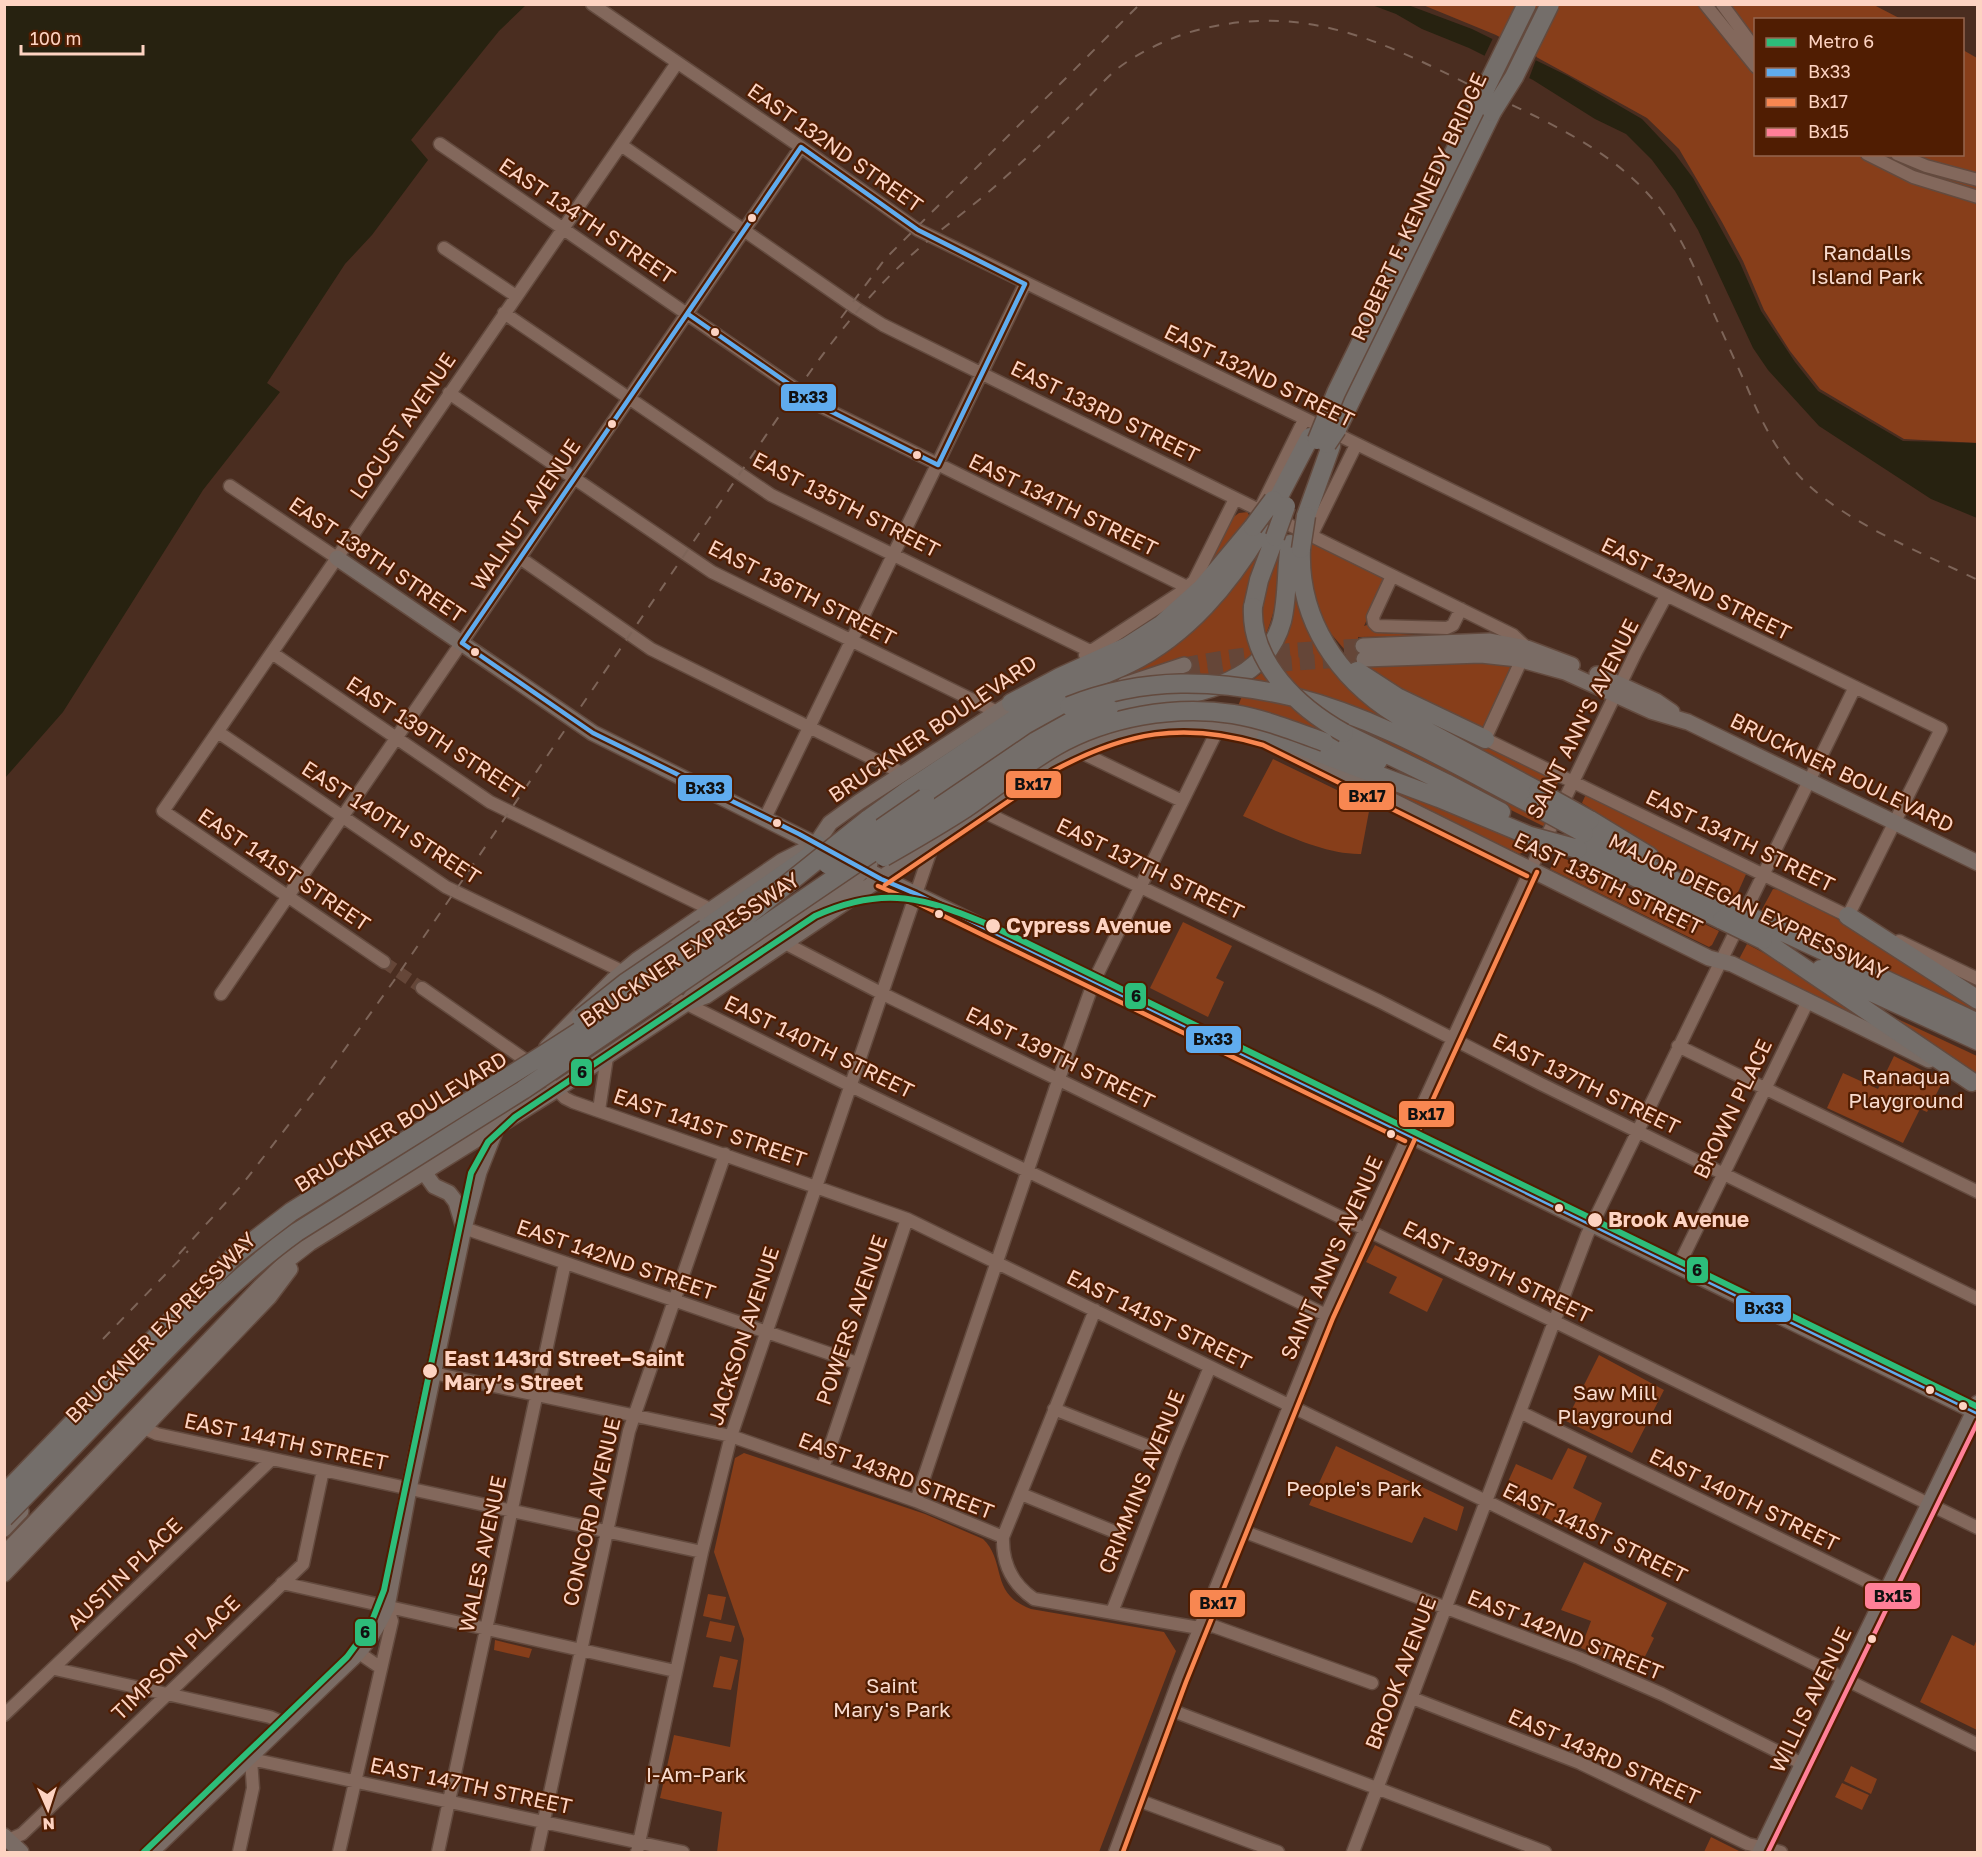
<svg xmlns="http://www.w3.org/2000/svg" width="1982" height="1857" font-family="'Golos Text',sans-serif">
  <style>
    .green { fill: #873e1a }
    .water { fill: #272210 }
    .pier { fill: #4a2d20 }
    .lines { fill: none; stroke-linecap: round; stroke-linejoin: round }
    .minor-tunnel { stroke: #654638; stroke-width: 12; stroke-dasharray: 12 6; stroke-linecap: butt }
    .major-tunnel { stroke: #654638; stroke-width: 15; stroke-dasharray: 15 8; stroke-linecap: butt }
    .minor-casing { stroke: #634a3e; stroke-width: 15 }
    .major-casing { stroke: #634a3e; stroke-width: 18 }
    .highway-casing { stroke: #634a3e; stroke-width: 21 }
    .minor { stroke: #83685c; stroke-width: 12 }
    .major { stroke: #7a6c65; stroke-width: 15 }
    .highway { stroke: #746e6a; stroke-width: 18 }
    .rail { stroke: #7d6458; stroke-width: 2; stroke-dasharray: 10 10; stroke-linecap: butt }
    .highway-bridge-casing { stroke: #634a3e; stroke-width: 21; stroke-linecap: butt }
    .highway-bridge { stroke: #746e6a; stroke-width: 18 }
    .bus-1-casing { stroke: #501d02; stroke-width: 9 }
    .bus-2-casing { stroke: #501d02; stroke-width: 9 }
    .bus-3-casing { stroke: #501d02; stroke-width: 9 }
    .bus-1 { stroke: #60acee; stroke-width: 4.5 }
    .bus-2 { stroke: #f88751; stroke-width: 4.5 }
    .bus-3 { stroke: #ff8098; stroke-width: 4.5 }
    .metro-1-casing { stroke: #501d02; stroke-width: 10 }
    .metro-1 { stroke: #2dbd7a; stroke-width: 6 }
    .bus-dot { fill: #fdd3c2; stroke: #501d02; stroke-width: 2 }
    .labels { text-anchor: middle; stroke-width: 4.5; stroke-linejoin: round; paint-order: stroke }
    .street-label { font-size: 21px; fill: #fdd3c2; stroke: #501d02 }
    .park-label { font-size: 21px; fill: #f8dacd; stroke: #501d02 }
    .stop-label { font-size: 21px; font-weight: bold; fill: #fdd3c2; stroke: #501d02; text-anchor: start }
    .line-badge { stroke: #501d02; stroke-width: 2 }
    .pale-badge-label { font-size: 16px; text-anchor: middle; font-weight: bold; fill: #111 }
  </style>
  <rect width="100%" height="100%" fill="#4a2d20"/>
  <path class="green" d="M1872,4L1901,19L1756,20V154H1962L1963,50L1977,58V443L1904,439L1820,389L1790,351L1764,310L1743,261L1722,222L1679,149L1647,118L1611,98L1496,35L1423,5Z
    M1248,512V514L1255,518C1224,560 1191,604 1147,633C1124,649 1097,659 1072,669L1100,654L1181,599L1201,582L1232,518L1239,513Z
    M1286,537L1287,538C1279,581 1276,647 1236,672C1225,679 1200,681 1187,684L1182,660L1136,673L1135,669C1193,637 1224,602 1262,550C1251,574 1243,597 1244,624L1261,623C1260,592 1273,565 1286,537Z
    M1308,540L1386,578L1364,626L1367,625L1374,631L1381,633L1437,636L1358,637L1359,661L1357,664L1326,628L1314,605Z
    M1299,599L1337,675L1356,696L1375,711L1442,748L1556,826L1553,831L1332,721L1326,736L1235,714L1247,683C1276,668 1289,633 1292,602Z
    M1475,660L1514,665L1484,734L1471,730L1358,666Z
    M1402,707L1559,780L1555,789Z
    M1273,759L1370,806L1361,854C1324,855 1276,831 1243,816Z
    M1376,784L1529,841L1524,852L1519,854Z
    M1586,794L1747,872L1735,899L1702,885L1630,834L1582,803Z
    M1557,855L1652,899L1685,911L1684,914L1719,931L1712,945L1709,947L1550,869Z
    M1773,889L1782,890L1843,922L1977,1007V1012L1761,911Z
    M1183,922L1232,946L1216,978L1224,982L1208,1017L1150,988Z
    M1747,944L1779,961L1894,1038L1738,961Z
    M1872,1007L1977,1056V1078Z
    M1894,1056L1943,1081L1927,1112L1920,1109L1903,1143L1827,1108L1843,1073L1878,1089Z
    M1375,1245L1443,1279L1427,1312L1389,1293L1397,1277L1366,1262Z
    M1599,1355L1664,1390L1632,1453L1566,1421Z
    M1336,1446L1464,1507L1457,1531L1424,1517L1412,1543L1309,1505Z
    M1568,1448L1587,1456L1573,1488L1602,1503L1587,1537L1501,1497L1516,1464L1552,1480Z
    M744,1453L925,1514L983,1539C1007,1562 989,1594 1031,1609L1164,1632L1176,1651L1099,1852H717L722,1812L660,1798L674,1735L730,1747L744,1639L714,1552L735,1458Z
    M1584,1562L1667,1603L1651,1636L1654,1638L1638,1671L1581,1648L1591,1621L1561,1610Z
    M708,1594L726,1597L721,1620L703,1616Z
    M710,1621L735,1626L731,1642L706,1637Z
    M1952,1635L1974,1646L1977,1639V1730L1920,1702Z
    M495,1640L532,1649L529,1658L494,1650Z
    M720,1656L738,1660L731,1690L713,1687Z
    M1851,1766L1877,1779L1871,1794L1844,1781Z
    M1842,1783L1869,1795L1862,1810L1835,1797Z
    M1711,1837L1741,1852H1704Z"/>
  <path class="water" d="M5,4L526,5L499,31L411,140L428,160L372,235L345,264L267,383L280,392L203,490L63,712L5,778Z
    M1372,5H1408L1472,29L1568,76L1642,119L1675,154L1693,178L1740,263L1761,311L1795,362L1818,391L1903,441L1977,443V518L1931,499L1819,426L1768,370L1753,348L1698,230L1675,191L1652,160L1626,134L1595,119L1533,80L1469,48L1422,29L1396,14Z"/>
  <path class="pier" d="M1494,36L1537,57L1528,81L1483,59Z"/>
  <g class="lines">
    <path class="minor-tunnel" d="M384,962L422,988"/>
    <path class="major-tunnel" d="M1184,665C1243,653 1302,649 1363,646
      M1186,678C1245,665 1303,662 1364,659"/>
    <defs>
      <path id="minor" d="M592,4L801,147L918,230L1941,729L1848,916
        M1705,4L1756,67
        M1722,4L1756,50
        M440,144L822,407L1187,587
        M621,145L856,308L883,325L1513,635L1527,648L1485,739L1854,919
        M1867,154L1913,177L1978,197
        M1897,154L1926,166L1978,180
        M444,248L516,296
        M504,313L771,495L1092,652
        M449,393L712,572L997,712
        M230,486L337,558
        M1261,507L1304,420
        M1311,536L1356,445
        M520,558L651,649L904,774
        M1392,576L1373,617L1374,623L1377,626L1447,628L1453,625L1461,609
        M272,653L490,802L712,910
        M1085,655L1183,591L1194,581L1235,499
        M218,732L446,887L630,975
        M1076,750L1182,801
        M982,811L1379,1001L1541,1084L1978,1299
        M765,818L1025,284
        M777,939L881,993L1978,1528
        M1899,941L1978,979
        M384,962L163,811L677,63
        M422,988L534,1066
        M661,991L859,1090L1326,1315
        M221,994L801,147
        M1678,1046L1978,1192
        M552,1085L565,1098L573,1102L907,1219L1496,1506L1978,1745
        M599,1110L607,1057
        M464,1228L857,1363
        M1678,1267L1808,1001
        M433,1373L731,1436L916,1501L1003,1537C1002,1564 1012,1584 1034,1599L1199,1628L1213,1626L1372,1683
        M1054,1409L1153,1448
        M1520,1412L1887,1591
        M144,1428L157,1434L702,1552
        M823,1468L907,1219
        M1021,1494L1120,1534
        M916,1501L1056,1087L1094,981L1220,725
        M1240,1530L1579,1658L1662,1694L1803,1764
        M1003,1537L1095,1310
        M282,1583L675,1671
        M1112,1612L1175,1450L1210,1367
        M359,1653L381,1668
        M55,1669L270,1717L284,1723
        M1412,1698L1580,1763L1748,1844L1781,1852
        M1168,1709L1545,1852
        M4,1715L272,1459
        M1135,1799L1278,1852
        M4,1842L22,1834L303,1564L323,1470
        M239,1852L253,1788L251,1759L683,1852
        M339,1852L392,1621L387,1607
        M438,1852L565,1263
        M537,1852L629,1431L725,1154
        M637,1852L702,1552L731,1436L933,844
        M1115,1852L1179,1679L1326,1315L1536,858L1636,652L1666,596
        M1353,1852L1587,1235L1855,687"/>
      <path id="major" d="M337,558L593,733L825,849
        M1363,646L1490,641L1527,648L1572,665
        M1364,659L1481,655L1518,659L1565,672L1651,711L1688,722L1978,863
        M1597,674L1656,701L1672,712
        M1124,685L1184,665
        M846,860L1978,1413
        M687,1003L697,989L819,907L850,883L870,864
        M547,1047L613,980L637,960L782,861L816,844L830,823L859,802L1011,703
        M427,1163L424,1172L434,1186L449,1193L456,1202L464,1228
        M4,1529L21,1511
        M4,1554L260,1287L288,1260L310,1243L556,1090L687,1003L706,996L1049,765C1115,725 1192,711 1266,738L1709,958L1732,964L1929,1060
        M4,1574L269,1297L290,1269
        M4,1836L21,1852
        M151,1852L354,1657C369,1642 378,1626 387,1607L409,1489L464,1228L479,1172L498,1124
        M1760,1852L1978,1403"/>
      <path id="highway" d="M1337,429L1492,112
        M1276,502L1310,437
        M1306,516L1331,446
        M1301,549C1298,620 1338,678 1397,715L1538,791
        M1253,607L1259,580L1275,537
        M1357,671L1397,697L1485,739
        M1294,697C1381,719 1454,764 1533,805
        M1011,703L1060,677L1126,647L1162,624L1202,588L1253,527
        M1109,708C1170,694 1261,698 1282,621C1288,596 1286,569 1290,544
        M1344,733L1446,783L1501,812
        M1266,738L1298,745L1439,798L1530,836
        M1324,742L1378,761
        M925,798L1037,723L1069,706
        M867,820L907,791L1037,704C1067,688 1099,678 1130,663C1188,634 1228,585 1261,531
        M1590,820L1649,856
        M1584,833L1652,870L1728,906
        M1578,849L1722,920
        M1848,916L1978,1000
        M1770,926L1978,1023
        M705,929L811,855L816,844
        M1763,940L1972,1082
        M1821,969L1978,1041"/>
    </defs>
    <use href="#minor" class="minor-casing"/>
    <use href="#major" class="major-casing"/>
    <use href="#highway" class="highway-casing"/>
    <use href="#minor" class="minor"/>
    <use href="#major" class="major"/>
    <use href="#highway" class="highway"/>
    <path class="rail" d="M841,318L885,259L1140,4
      M179,1254L241,1186L314,1092L393,982L788,403C823,353 859,304 904,262C935,232 971,209 1002,180C1028,157 1053,133 1077,109C1090,96 1103,81 1117,69C1138,53 1163,41 1187,33C1299,0 1377,39 1474,87C1538,118 1609,146 1655,202C1680,233 1696,270 1711,307C1723,334 1735,361 1747,387C1761,421 1778,455 1805,482C1849,524 1922,553 1978,580
      M103,1339L188,1251"/>
    <defs>
      <path id="highway-bridge" d="M1492,112L1514,77L1550,4
        M1317,440L1336,393L1527,4
        M1327,444L1337,429
        M1253,527L1273,500
        M1275,537L1286,506
        M1301,549L1306,516
        M1253,607C1250,663 1299,708 1344,733
        M1069,706C1145,676 1216,679 1294,697
        M1538,791L1590,820
        M1533,805L1584,833
        M1530,836L1578,849
        M884,857C912,841 940,825 966,808C996,787 1025,764 1056,746C1107,717 1174,705 1233,714C1264,719 1294,731 1324,742
        M828,865L925,798
        M1728,906L1770,926
        M1722,920L1763,940
        M581,1018L625,983L705,929
        M4,1494L235,1255L291,1212L543,1055L676,969L755,910L867,820
        M4,1518C51,1470 97,1422 143,1374C192,1323 240,1273 297,1232L523,1090L1036,741L1072,721L1109,708"/>
    </defs>
    <use href="#highway-bridge" class="highway-bridge-casing"/>
    <use href="#highway-bridge" class="highway-bridge"/>
    <defs>
      <path id="bus-1" d="M688,314L822,407L938,465
        M938,465L1025,284
        M462,643L593,733L799,834L881,879L916,894L1978,1413
        M462,643L801,147L918,230L1025,284"/>
      <path id="bus-2" d="M885,885L1053,771C1125,732 1183,721 1263,745L1527,876
        M878,886L913,901L1405,1141
        M1123,1852L1186,1682L1333,1318L1537,872"/>
      <path id="bus-3" d="M1768,1852L1978,1421"/>
    </defs>
    <use href="#bus-1" class="bus-1-casing"/>
    <use href="#bus-2" class="bus-2-casing"/>
    <use href="#bus-3" class="bus-3-casing"/>
    <use href="#bus-1" class="bus-1"/>
    <use href="#bus-2" class="bus-2"/>
    <use href="#bus-3" class="bus-3"/>
    <defs>
      <path id="metro-1" d="M144,1852L347,1657L370,1626L384,1590L471,1173L488,1142L515,1117L815,916C885,884 925,898 992,926L1978,1407"/>
    </defs>
    <use href="#metro-1" class="metro-1-casing"/>
    <use href="#metro-1" class="metro-1"/>
  </g>
  <g class="bus-dot">
    <circle cx="752" cy="218" r="5"/>
    <circle cx="715" cy="332" r="5"/>
    <circle cx="612" cy="424" r="5"/>
    <circle cx="917" cy="455" r="5"/>
    <circle cx="475" cy="652" r="5"/>
    <circle cx="777" cy="823" r="5"/>
    <circle cx="939" cy="914" r="5"/>
    <circle cx="993" cy="926" r="8"/>
    <circle cx="1391" cy="1134" r="5"/>
    <circle cx="1559" cy="1208" r="5"/>
    <circle cx="1595" cy="1220" r="8"/>
    <circle cx="430" cy="1371" r="8"/>
    <circle cx="1930" cy="1390" r="5"/>
    <circle cx="1963" cy="1406" r="5"/>
    <circle cx="1872" cy="1639" r="5"/>
  </g>
  <g class="labels">
    <g class="street-label">
      <text transform="translate(835 148) rotate(35)" y="7">EAST 132ND STREET</text>
      <text transform="translate(1419 207) rotate(-65)" y="7">ROBERT F. KENNEDY BRIDGE</text>
      <text transform="translate(587 221) rotate(34)" y="7">EAST 134TH STREET</text>
      <text transform="translate(1259 376) rotate(26)" y="7">EAST 132ND STREET</text>
      <text transform="translate(1105 412) rotate(26)" y="7">EAST 133RD STREET</text>
      <text transform="translate(403 426) rotate(-56)" y="7">LOCUST AVENUE</text>
      <text transform="translate(846 505) rotate(27)" y="7">EAST 135TH STREET</text>
      <text transform="translate(1063 505) rotate(26)" y="7">EAST 134TH STREET</text>
      <text transform="translate(526 515) rotate(-56)" y="7">WALNUT AVENUE</text>
      <text transform="translate(377 560) rotate(34)" y="7">EAST 138TH STREET</text>
      <text transform="translate(1696 589) rotate(26)" y="7">EAST 132ND STREET</text>
      <text transform="translate(802 593) rotate(27)" y="7">EAST 136TH STREET</text>
      <text transform="translate(1583 719) rotate(-63)" y="7">SAINT ANN'S AVENUE</text>
      <text transform="translate(933 729) rotate(-34)" y="7">BRUCKNER BOULEVARD</text>
      <text transform="translate(435 738) rotate(33)" y="7">EAST 139TH STREET</text>
      <text transform="translate(1842 773) rotate(26)" y="7">BRUCKNER BOULEVARD</text>
      <text transform="translate(391 823) rotate(33)" y="7">EAST 140TH STREET</text>
      <text transform="translate(1740 841) rotate(26)" y="7">EAST 134TH STREET</text>
      <text transform="translate(1150 869) rotate(26)" y="7">EAST 137TH STREET</text>
      <text transform="translate(284 870) rotate(34)" y="7">EAST 141ST STREET</text>
      <text transform="translate(1608 884) rotate(26)" y="7">EAST 135TH STREET</text>
      <text transform="translate(1748 907) rotate(26)" y="7">MAJOR DEEGAN EXPRESSWAY</text>
      <text transform="translate(690 950) rotate(-34)" y="7">BRUCKNER EXPRESSWAY</text>
      <text transform="translate(819 1047) rotate(26)" y="7">EAST 140TH STREET</text>
      <text transform="translate(1060 1058) rotate(26)" y="7">EAST 139TH STREET</text>
      <text transform="translate(1586 1084) rotate(26)" y="7">EAST 137TH STREET</text>
      <text transform="translate(1733 1109) rotate(-64)" y="7">BROWN PLACE</text>
      <text transform="translate(401 1122) rotate(-32)" y="7">BRUCKNER BOULEVARD</text>
      <text transform="translate(710 1128) rotate(19)" y="7">EAST 141ST STREET</text>
      <text transform="translate(1332 1258) rotate(-66)" y="7">SAINT ANN'S AVENUE</text>
      <text transform="translate(616 1260) rotate(19)" y="7">EAST 142ND STREET</text>
      <text transform="translate(1497 1272) rotate(26)" y="7">EAST 139TH STREET</text>
      <text transform="translate(852 1320) rotate(-71)" y="7">POWERS AVENUE</text>
      <text transform="translate(1159 1320) rotate(26)" y="7">EAST 141ST STREET</text>
      <text transform="translate(161 1328) rotate(-45)" y="7">BRUCKNER EXPRESSWAY</text>
      <text transform="translate(744 1336) rotate(-72)" y="7">JACKSON AVENUE</text>
      <text transform="translate(286 1442) rotate(12)" y="7">EAST 144TH STREET</text>
      <text transform="translate(896 1476) rotate(21)" y="7">EAST 143RD STREET</text>
      <text transform="translate(1142 1482) rotate(-68)" y="7">CRIMMINS AVENUE</text>
      <text transform="translate(1744 1500) rotate(26)" y="7">EAST 140TH STREET</text>
      <text transform="translate(592 1512) rotate(-77)" y="7">CONCORD AVENUE</text>
      <text transform="translate(1595 1533) rotate(26)" y="7">EAST 141ST STREET</text>
      <text transform="translate(483 1554) rotate(-78)" y="7">WALES AVENUE</text>
      <text transform="translate(125 1574) rotate(-44)" y="7">AUSTIN PLACE</text>
      <text transform="translate(1565 1635) rotate(22)" y="7">EAST 142ND STREET</text>
      <text transform="translate(176 1658) rotate(-44)" y="7">TIMPSON PLACE</text>
      <text transform="translate(1401 1673) rotate(-69)" y="7">BROOK AVENUE</text>
      <text transform="translate(1811 1700) rotate(-64)" y="7">WILLIS AVENUE</text>
      <text transform="translate(1604 1757) rotate(24)" y="7">EAST 143RD STREET</text>
      <text transform="translate(471 1786) rotate(12)" y="7">EAST 147TH STREET</text>
    </g>
    <g class="park-label">
      <text x="1867" y="260">Randalls<tspan x="1867" dy="24">Island Park</tspan></text>
      <text x="1906" y="1084">Ranaqua<tspan x="1906" dy="24">Playground</tspan></text>
      <text x="1615" y="1400">Saw Mill<tspan x="1615" dy="24">Playground</tspan></text>
      <text x="1354" y="1496">People's Park</text>
      <text x="892" y="1693">Saint<tspan x="892" dy="24">Mary's Park</tspan></text>
      <text x="696" y="1782">I-Am-Park</text>
    </g>
    <g class="stop-label">
      <text x="1006" y="933">Cypress Avenue</text>
      <text x="1608" y="1227">Brook Avenue</text>
      <text x="444" y="1366">East 143rd Street–Saint<tspan x="444" dy="24">Mary’s Street</tspan></text>
    </g>
  </g>
  <g class="line-badge">
    <rect x="780" y="383" width="57" height="29" rx="6" fill="#60acee"/>
    <rect x="1005" y="770" width="57" height="29" rx="6" fill="#f88751"/>
    <rect x="677" y="774" width="56" height="28" rx="6" fill="#60acee"/>
    <rect x="1338" y="782" width="57" height="29" rx="6" fill="#f88751"/>
    <rect x="1124" y="982" width="23" height="28" rx="6" fill="#2dbd7a"/>
    <rect x="1185" y="1025" width="57" height="29" rx="6" fill="#60acee"/>
    <rect x="570" y="1058" width="23" height="29" rx="6" fill="#2dbd7a"/>
    <rect x="1398" y="1100" width="57" height="28" rx="6" fill="#f88751"/>
    <rect x="1686" y="1256" width="23" height="28" rx="6" fill="#2dbd7a"/>
    <rect x="1735" y="1294" width="57" height="29" rx="6" fill="#60acee"/>
    <rect x="1864" y="1582" width="57" height="28" rx="6" fill="#ff8098"/>
    <rect x="1189" y="1589" width="57" height="29" rx="6" fill="#f88751"/>
    <rect x="354" y="1618" width="23" height="29" rx="6" fill="#2dbd7a"/>
  </g>
  <g class="pale-badge-label">
    <text x="808" y="403">Bx33</text>
    <text x="1033" y="790">Bx17</text>
    <text x="705" y="794">Bx33</text>
    <text x="1367" y="802">Bx17</text>
    <text x="1136" y="1002">6</text>
    <text x="1213" y="1045">Bx33</text>
    <text x="582" y="1078">6</text>
    <text x="1426" y="1120">Bx17</text>
    <text x="1697" y="1276">6</text>
    <text x="1764" y="1314">Bx33</text>
    <text x="1893" y="1602">Bx15</text>
    <text x="1218" y="1609">Bx17</text>
    <text x="365" y="1638">6</text>
  </g>
  <rect width="1982" height="1857" fill="none" stroke="#fdd3c2" stroke-width="12"/>
  <rect x="1754" y="18" width="210" height="138" fill="#501d02" stroke="#95664f" stroke-width="1.5"/>
  <rect x="1766" y="38" width="30" height="9" fill="#2dbd7a" stroke="#95664f" stroke-width="1.5"/>
  <text x="1808" y="48" font-size="18" fill="#fdd3c2">Metro 6</text>
  <rect x="1766" y="68" width="30" height="9" fill="#60acee" stroke="#95664f" stroke-width="1.5"/>
  <text x="1808" y="78" font-size="18" fill="#fdd3c2">Bx33</text>
  <rect x="1766" y="98" width="30" height="9" fill="#f88751" stroke="#95664f" stroke-width="1.5"/>
  <text x="1808" y="108" font-size="18" fill="#fdd3c2">Bx17</text>
  <rect x="1766" y="128" width="30" height="9" fill="#ff8098" stroke="#95664f" stroke-width="1.5"/>
  <text x="1808" y="138" font-size="18" fill="#fdd3c2">Bx15</text>
  <g transform="translate(48 1809) rotate(177)" stroke="#501d02" stroke-width="4.5" paint-order="stroke">
  <path d="M0-4.5L10 22L0 15L-10 22Z" fill="#fdd3c2"/>
  <text y="-9" font-size="16" font-weight="bold" text-anchor="middle" fill="#fdd3c2">N</text>
  </g>
  <path d="M21 45v9h122v-9" fill="none" stroke="#fdd3c2" stroke-width="3"/>
  <text x="30" y="45" font-size="18" fill="#fdd3c2" stroke="#501d02" stroke-width="4.5" paint-order="stroke">100 m</text>
</svg>
